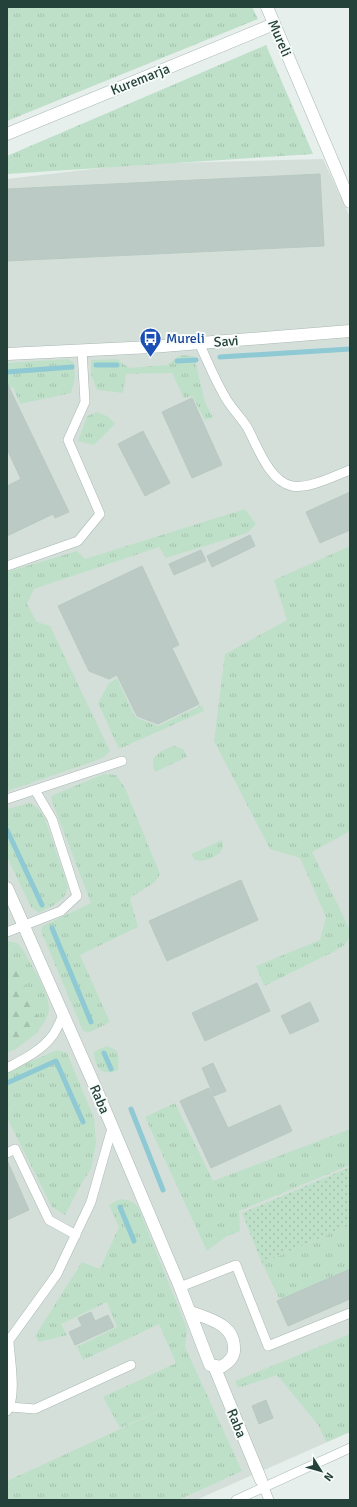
<svg xmlns="http://www.w3.org/2000/svg" width="357" height="1507" viewBox="0 0 357 1507" font-family="Signika,sans-serif">
  <style>
    .built { fill: #d4dfda }
    .grass { fill: url(#grass-tufts) }
    .forest { fill: url(#forest-firs) }
    .park { fill: url(#park-dots) }
    .lines { fill: none; stroke-linecap: round; stroke-linejoin: round }
    .stream { stroke: #8ec9d4; stroke-width: 5 }
    .building { fill: #bbcac4; stroke: #b8c9c2 }
    .service-casing { stroke: #a8b8b2; stroke-width: 10 }
    .minor-casing { stroke: #a8b8b2; stroke-width: 13 }
    .tertiary-casing { stroke: #a8b8b2; stroke-width: 13 }
    .service { stroke: #fff; stroke-width: 9 }
    .minor { stroke: #fff; stroke-width: 12 }
    .tertiary { stroke: #fff; stroke-width: 12 }
    .labels { text-anchor: middle; stroke-width: 4; stroke-linejoin: round; paint-order: stroke }
    .street-label { font-size: 14px; fill: #24423a; stroke: #f7fbf9 }
    .transit-label { font-size: 14px; fill: #164399; stroke: #f7fbf9; text-anchor: start }
  </style>
  <defs>
    <pattern id="grass-tufts" width="24" height="20" patternUnits="userSpaceOnUse"><rect width="24" height="20" fill="#bfe0c8"/><path d="M3 7l-1-3M5 7V3M7 7l1-3M15 17l-1-3M17 17v-4M19 17l1-3" fill="none" stroke="#a4c1ad"/></pattern>
    <pattern id="forest-firs" width="22" height="20" patternUnits="userSpaceOnUse"><rect width="22" height="20" fill="#bfe0c8"/><path d="M5 1l3.5 6h-7zM16 11l3.5 6h-7z" fill="#a4c1ad"/></pattern>
    <pattern id="park-dots" width="8" height="8" patternUnits="userSpaceOnUse"><rect width="8" height="8" fill="#bfe0c8"/><path d="M2 2h.1M6 6h.1" fill="none" stroke="#a4c1ad" stroke-width="1.8" stroke-linecap="round"/></pattern>
  </defs>
  <rect width="100%" height="100%" fill="#e6efeb"/>
  <path class="built" d="M323,159L350,217V1432L196,1500H7V179L135,164Z"/>
  <path class="grass" d="M7,7H252L258,19L7,121Z
    M266,45L313,154L7,174V156Z
    M180,355L194,356L205,402L213,418L205,420L192,396L184,398L172,373L126,374L123,393L97,390L91,374V360L117,359L129,368L167,365Z
    M68,359L74,363L75,379L71,393L20,404L13,387L7,389V363Z
    M97,412L109,417L115,424L94,445L78,441L87,416Z
    M245,509L256,524L247,533L166,558L159,547L34,589L27,604L37,622L50,626L110,751L104,757L95,761L7,791V572L77,551L85,559Z
    M350,546V831L312,852L350,930C350,942 345,945 335,951L264,986L256,966L320,940L326,917L300,858L270,849L214,741L225,654L287,620L274,580Z
    M117,678L135,717L158,726L202,705L204,711L119,749L98,703L109,683Z
    M175,746L183,749L187,757L155,772L153,766V759C159,752 165,748 175,746Z
    M104,774L116,775L125,788L160,874L155,882L130,898L138,927L80,955L110,1022L88,1033L83,1031L41,931L43,926L91,903L52,801L51,796Z
    M30,803L38,808L45,819L68,887L64,897L54,905L39,913L31,907L7,857V809Z
    M222,840L223,847L220,853L210,859L201,861L195,860L191,854Z
    M7,941L17,943L22,948C31,965 49,991 49,1009C49,1017 42,1025 38,1032L39,1019L11,955L7,956Z
    M106,1046C123,1051 118,1057 118,1070C101,1077 95,1068 94,1052Z
    M57,1050L67,1053L94,1118L96,1143L91,1169L81,1184L65,1215L52,1207L7,1118V1072Z
    M175,1103L213,1181L350,1129V1165L239,1211L240,1231L227,1236L207,1251L145,1117Z
    M120,1199C129,1200 134,1201 139,1209L187,1329L185,1347L242,1471L178,1500H7V1481L166,1408L120,1428L103,1397L176,1363L159,1324L83,1360L77,1347L117,1327L107,1302L61,1324L67,1335L39,1342L35,1336L82,1262L100,1269L119,1227L109,1205Z
    M350,1225V1269L280,1300L262,1263Z
    M350,1334V1432L326,1442L319,1426L277,1375L238,1388L235,1381Z"/>
  <path class="forest" d="M11,954L39,1019L38,1032L16,1049L7,1053V956Z"/>
  <path class="park" d="M350,1167V1225L262,1263L242,1213Z"/>
  <g class="lines">
    <path class="stream" d="M220,357L350,349
      M177,361L196,360
      M96,365H117
      M7,372L72,367
      M7,830L42,905
      M52,928L91,1022
      M104,1053L111,1069
      M7,1083L56,1061L83,1122
      M131,1109L163,1190
      M120,1207L134,1241"/>
  </g>
  <path class="building" d="M320,174L324,246L7,261V189Z
    M7,383L69,512L55,518L53,514L7,536V486L21,479L7,449Z
    M192,398L222,465L192,478L162,412Z
    M143,431L170,483L145,496L118,444Z
    M350,492V530L320,543L306,512Z
    M250,535L255,546L212,567L207,556Z
    M201,550L206,561L174,575L169,564Z
    M142,566L179,645L172,648L199,704L158,724L137,716L117,675L109,679L89,671L58,606Z
    M241,880L258,920L167,961L149,921Z
    M257,983L270,1011L205,1041L192,1013Z
    M310,1002L319,1021L290,1034L281,1016Z
    M213,1063L226,1091L214,1096L202,1068Z
    M209,1088L228,1128L280,1105L292,1131L211,1168L180,1101Z
    M7,1160L29,1210L7,1220Z
    M350,1269V1299L288,1326L277,1301Z
    M91,1312L95,1321L108,1315L114,1327L75,1345L69,1332L82,1326L78,1318Z
    M266,1400L273,1418L259,1424L252,1406Z"/>
  <g class="lines">
    <defs>
      <path id="service" d="M199,343C207,360 214,378 224,395C230,407 240,416 247,427C257,445 269,482 292,486C309,489 334,476 350,470
        M7,566L78,541L100,514L68,440L85,402L82,350
        M7,799L122,761
        M7,932L61,911L77,896L52,819L35,790
        M7,1068C24,1059 41,1051 53,1035C57,1029 60,1022 63,1015
        M7,1153L15,1149L49,1220L76,1235
        M180,1287L236,1265L268,1346L350,1313
        M7,1343L57,1274L91,1202L112,1128
        M10,1407L35,1409L131,1365
        M7,1411C17,1397 10,1359 9,1342
        M262,1483L269,1500
        M236,1500L350,1448"/>
      <path id="minor" d="M267,7L350,202
        M7,134L274,24
        M214,1366L261,1480"/>
      <path id="tertiary" d="M7,354L151,347L350,331
        M7,888L97,1091L180,1287L210,1365L221,1367C228,1363 235,1357 234,1348C234,1324 209,1319 191,1312"/>
    </defs>
    <use href="#service" class="service-casing"/>
    <use href="#minor" class="minor-casing"/>
    <use href="#tertiary" class="tertiary-casing"/>
    <use href="#service" class="service"/>
    <use href="#minor" class="minor"/>
    <use href="#tertiary" class="tertiary"/>
  </g>
  <defs>
    <symbol id="bus-pin" viewBox="-11 -11 22 30"><path d="M0 17L-7.5 6A9.5 9.5 0 1 1 7.5 6Z" fill="#1a4fb4" stroke="#f7fbf9"/><path d="M-5-6H5V4H4V6H2V4H-2V6H-4V4H-5ZM-3.5-4V0h7V-4ZM-3.5 1.2v1.5H-2V1.2ZM2 1.2v1.5H3.5V1.2Z" fill="#fff"/></symbol>
  </defs>
  <g fill-rule="evenodd">
    <use href="#bus-pin" x="138" y="326" width="25" height="34"/>
  </g>
  <g class="labels">
    <g class="street-label">
      <text transform="translate(280 38) rotate(67)" y="5">Mureli</text>
      <text transform="translate(140 79) rotate(-22)" y="5">Kuremarja</text>
      <text transform="translate(226 341) rotate(-4)" y="5">Savi</text>
      <text transform="translate(100 1099) rotate(67)" y="5">Raba</text>
      <text transform="translate(237 1423) rotate(68)" y="5">Raba</text>
    </g>
    <g class="transit-label">
      <text x="166" y="343">Mureli</text>
    </g>
  </g>
  <rect width="357" height="1507" fill="none" stroke="#24423a" stroke-width="16"/>
  <g transform="translate(321 1471) rotate(127)" stroke="#f7fbf9" stroke-width="3" paint-order="stroke">
  <path d="M0-3L7 15L0 10L-7 15Z" fill="#24423a"/>
  <text y="-6" font-size="11" font-weight="bold" text-anchor="middle" fill="#24423a">N</text>
  </g>
</svg>
